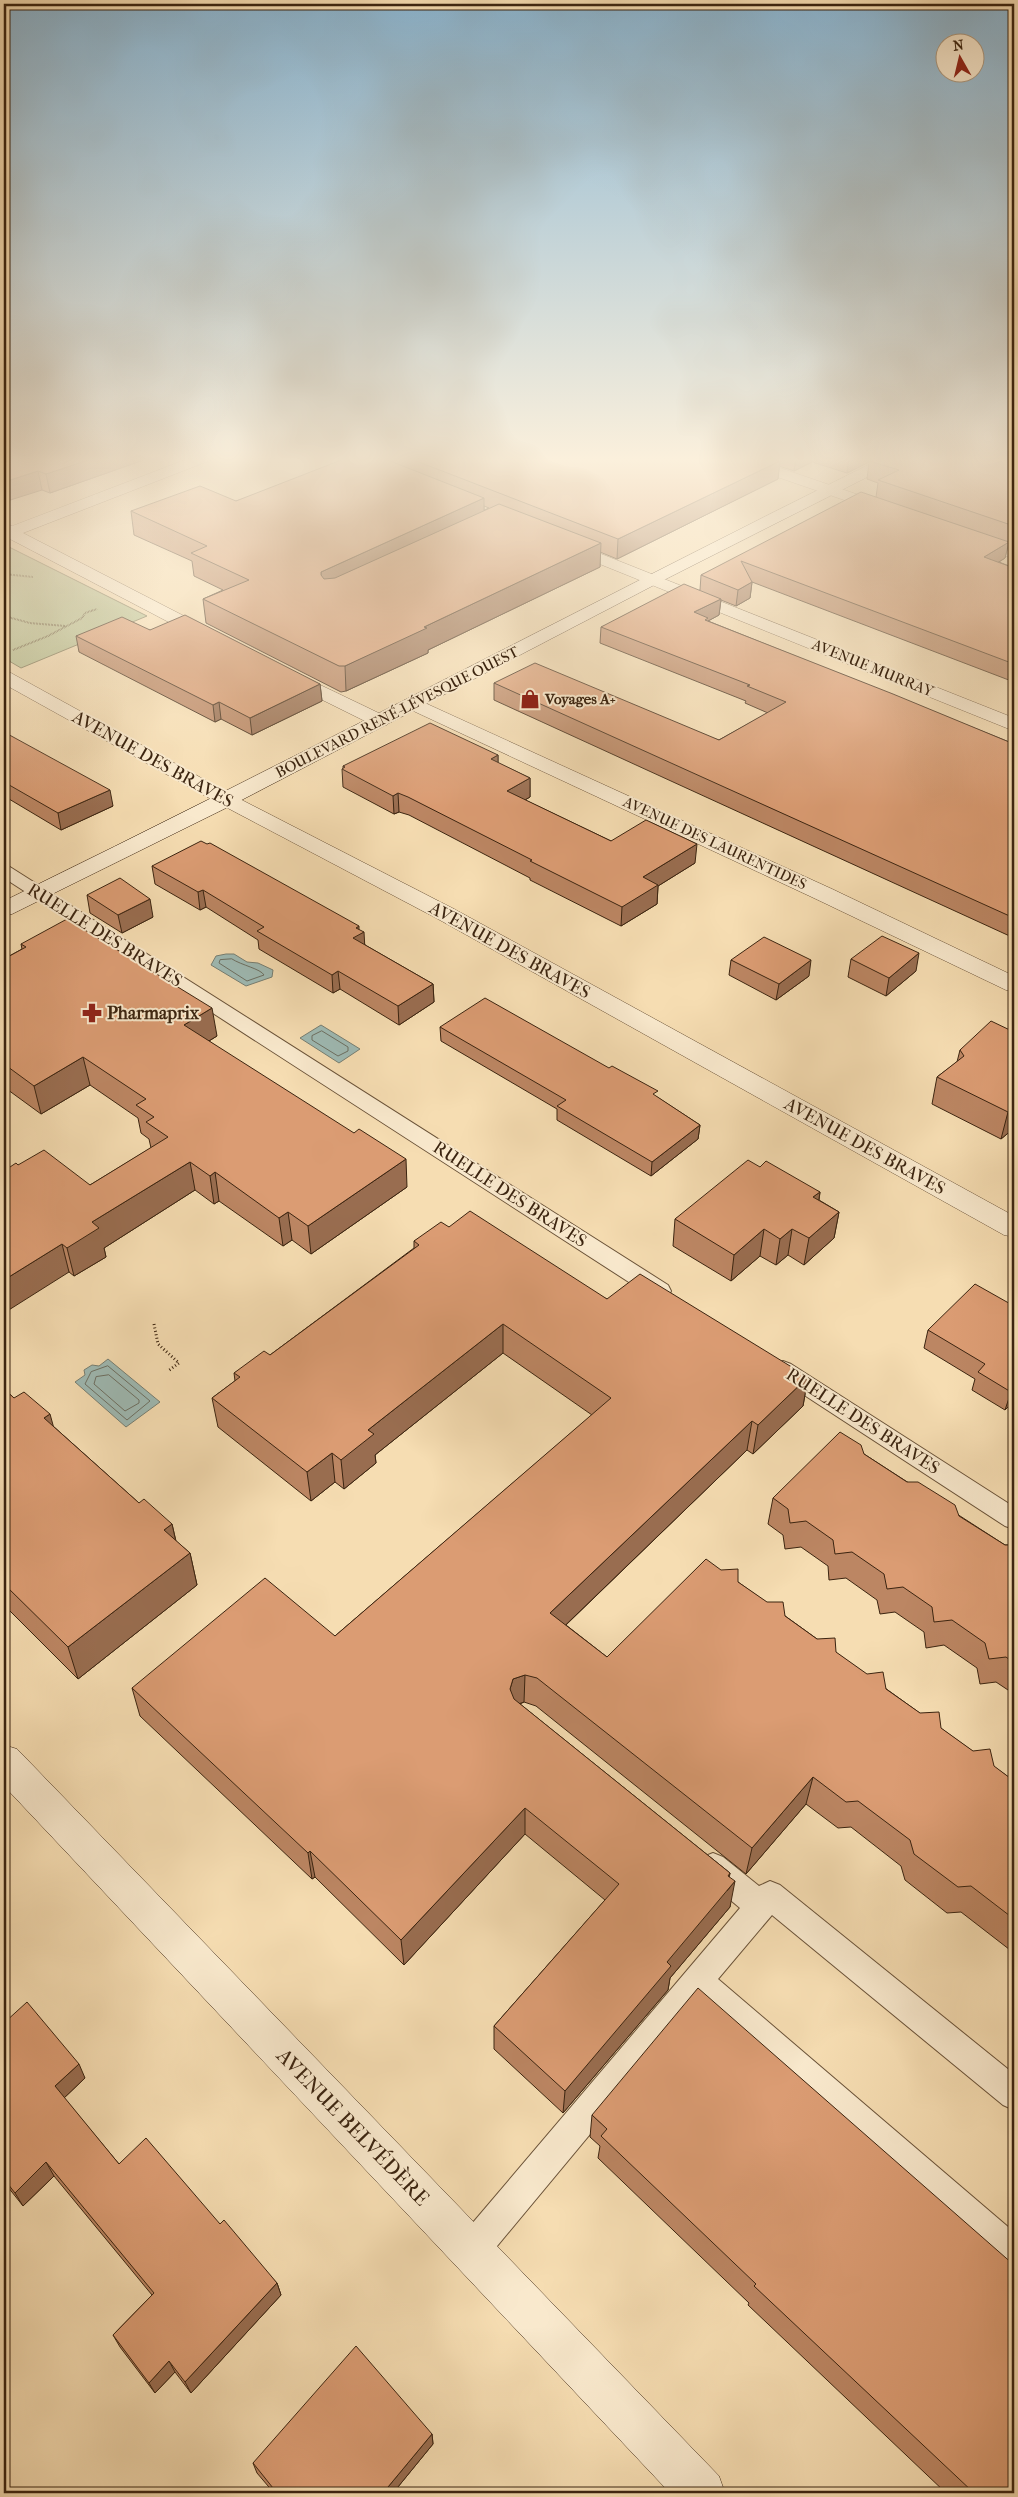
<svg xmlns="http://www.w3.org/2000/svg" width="1018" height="2497" viewBox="0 0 1018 2497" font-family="'IM FELL French Canon',serif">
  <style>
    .green { fill: #b6c291; stroke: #787350 }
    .water { fill: #9ebab4; stroke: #767e72 }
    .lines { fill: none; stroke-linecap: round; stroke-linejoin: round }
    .shore { stroke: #6c6f62; stroke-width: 1 }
    .lane-casing { stroke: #6a5238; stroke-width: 2 }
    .street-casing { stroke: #6a5238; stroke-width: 1 }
    .secondary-casing { stroke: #3b2410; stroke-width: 1 }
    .path-far1 { stroke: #3b2410; stroke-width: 2; stroke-dasharray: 0.5 1; stroke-linecap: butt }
    .path { stroke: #3b2410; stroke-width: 3; stroke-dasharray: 1 2.5; stroke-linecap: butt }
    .lane { fill: #f9e9cd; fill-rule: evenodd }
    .street { fill: #f9e9cd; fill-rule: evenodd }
    .secondary { fill: #f9e9cd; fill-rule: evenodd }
    .wall { fill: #bc8663; stroke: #3b2410; fill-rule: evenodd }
    .shaded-wall { fill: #996d50; stroke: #3b2410 }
    .building { fill: #db9c73; stroke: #3b2410 }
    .labels { text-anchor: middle; stroke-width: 4; stroke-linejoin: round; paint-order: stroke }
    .far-street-label { font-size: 15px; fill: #3b2410; stroke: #f9e9cd }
    .far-poi-label { font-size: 15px; font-weight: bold; fill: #3b2410; stroke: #f9e9cd; text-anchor: start }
    .street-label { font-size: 18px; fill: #3b2410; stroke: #f9e9cd }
    .poi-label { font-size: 18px; font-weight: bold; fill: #3b2410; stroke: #f9e9cd; text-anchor: start }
    .near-street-label { font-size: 21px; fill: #3b2410; stroke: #f9e9cd }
  </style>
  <rect width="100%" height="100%" fill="#f6ddb2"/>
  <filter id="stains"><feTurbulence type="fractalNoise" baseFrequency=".004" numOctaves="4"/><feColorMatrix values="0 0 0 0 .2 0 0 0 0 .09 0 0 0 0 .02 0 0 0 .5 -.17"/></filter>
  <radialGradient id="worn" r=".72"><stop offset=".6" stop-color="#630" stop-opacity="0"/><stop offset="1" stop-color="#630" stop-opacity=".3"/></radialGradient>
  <path class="green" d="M9,547L147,616L21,668L4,658V549Z"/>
  <path class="water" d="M226,954H234L247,962L258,963L273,970L272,977L246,986L211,965L216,956Z
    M321,1025L360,1049L339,1063L300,1038Z
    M108,1359L160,1402L126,1427L75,1382L85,1375L84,1370L92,1365L99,1366Z"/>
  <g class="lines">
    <path class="shore" d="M232,959C241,965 261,969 264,975L247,981L219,963L220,960Z
      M322,1031L348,1047V1051L338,1056L312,1040V1036Z
      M108,1366L150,1401L127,1420L85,1384L91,1372Z
      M109,1375L139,1400V1403L125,1411L94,1384L96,1377Z"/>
    <defs>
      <path id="lane" d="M4,866L10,867L668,1285L671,1291L668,1297L660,1299L652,1297L4,878Z
        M783,1361L791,1364L1014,1507V1529L1005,1526L775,1376L772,1370L775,1364Z
        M713,1853L723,1857L759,1886L770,1881L780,1885L1014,2074V2110L1003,2105L772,1915L718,1979L1014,2232V2271L1002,2266L699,2003L483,2263L471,2268L459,2263L454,2251L459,2239L740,1908L703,1877L699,1867L703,1857Z"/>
      <path id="street" d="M193,457H214L211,460L23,533L215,632L218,636L215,640H203L10,539L4,540V523L12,526Z
        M334,457H356L386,469L389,472L381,477L376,475L337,460Z
        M725,457H748L891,506L893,509L891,512H879L728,460Z
        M970,533L1014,548V559L964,541L962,538Z
        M566,540L1014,718V731L560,548L558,545L560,542Z
        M287,669L387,717L390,721L387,725H373L280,679L278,675L280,671Z
        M4,672L11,673L234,796L454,909L1014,1216V1237L1004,1235L438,919L220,804L4,684Z
        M414,698L832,889L1014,976V992L1006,990L816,899L407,708L405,704L407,700Z"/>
      <path id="secondary" d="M884,457H904L901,460L658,583L234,804L12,914L4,916V901C299,757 590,603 884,457Z
        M4,1745L17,1749L719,2476L725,2493H670L4,1786Z"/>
    </defs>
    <use href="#lane" class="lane-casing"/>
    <use href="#street" class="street-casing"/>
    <use href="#secondary" class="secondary-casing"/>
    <path class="path-far1" d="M4,574L33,577
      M4,616L30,623L65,626
      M13,650L48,636L82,618L85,613L97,609"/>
    <path class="path" d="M154,1324L158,1344L179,1363L168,1371"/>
    <use href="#lane" class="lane"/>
    <use href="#street" class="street"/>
    <use href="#secondary" class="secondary"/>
  </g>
  <path class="wall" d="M4,457H152L50,493L42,490Z
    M381,457H1014V547L1008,545L1005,558L999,562L1014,568V682L752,582L750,598L736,606L721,600L719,615L708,621L1014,744V938L494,700V683L719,740L768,713L745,703L746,701L600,643L601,627L700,590L701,575L876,497L878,483L867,479L869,462L847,473L812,462L794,471L779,466L778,479L617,559L600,552V567L428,650V653L346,691L341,692L206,623L203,599L223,590L194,576L192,561L134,535L131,511L236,501L383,458ZM484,506L489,508L484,510Z
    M150,630L320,684L322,701L252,735L221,719L215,722L79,652L76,636Z
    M4,732L113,806L61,830L4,796Z
    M498,755V763L530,778V797L525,800L611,841L695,863L658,886L657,904L621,926L530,880V878L409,815L399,812L394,814L343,787L342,769L343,768V766Z
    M152,866L359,930L365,945L433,984L434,1002L399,1025L340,989L333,993L259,949L258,940L206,907L200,910L155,884Z
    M87,895L153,917L122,933L90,913Z
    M21,944L217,1036L209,1041L407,1187L311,1254L292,1240L283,1246L219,1201L214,1204L195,1190L104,1248L106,1257L74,1276L69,1272L18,1165L90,1185L151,1148L149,1139L141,1133L138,1118L90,1085L41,1114L4,1087V959L22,949Z
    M851,959L916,971L886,996L848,977Z
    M731,960L809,976L776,1000L729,975Z
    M440,1027L657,1097L700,1125L698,1139L651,1176L557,1120V1109L441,1041Z
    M1014,1032V1129H1013L1001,1139L932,1104L937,1077L957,1062L960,1050Z
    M760,1167L820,1192L819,1200L839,1212L834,1238L804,1265L788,1255L776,1265L760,1256L731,1281L673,1246L675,1219Z
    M449,1227L607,1299L808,1377L803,1406L753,1454L747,1450L566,1625L607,1657L738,1582L1014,1781V1953L961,1912L947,1913L905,1880L901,1866L851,1827L838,1828L806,1804L746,1874L536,1706L524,1702L520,1704L730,1873L729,1877L730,1907L670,1978L668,1990L563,2113L494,2049V2026L605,1900L525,1834L404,1965L315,1877L312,1879L140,1716L132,1688L335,1636L592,1415L503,1353L375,1455L376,1463L344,1489L335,1482L311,1501L218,1427L212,1398L235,1381L234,1373L270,1355L414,1248V1241Z
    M1014,1306V1403L1013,1402L1005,1410L972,1390L975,1379L924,1348L928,1330Z
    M4,1389L14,1398L53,1426L139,1503L172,1524L176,1541L190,1553L197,1585L78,1679L4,1605Z
    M864,1454L1005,1545H1014V1694L996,1682L980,1684L977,1668L944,1645L926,1648L924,1632L895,1612L880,1614L877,1600L846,1578L829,1580L828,1566L801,1547L785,1549L783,1535L768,1524L773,1498Z
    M4,2023L85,2078L64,2098L119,2164L220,2224L277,2283L281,2295L191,2393L175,2372L155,2393L120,2347L113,2335L152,2295L54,2176L23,2206L4,2182Z
    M592,2115L1014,2493H946L748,2305L749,2303L598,2158L600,2146L590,2137Z
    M432,2434L433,2444L393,2493H274L257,2473L253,2463Z"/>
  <path class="shaded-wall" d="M97,457H152L50,493L46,474Z
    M796,457H813L812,462L794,471Z
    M849,457H880L869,461V462L847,473Z
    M780,461L778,479L617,559L618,539Z
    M38,471L42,490L4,502V482Z
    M484,498V521L323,596L321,575V572Z
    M1009,542L1005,558L981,573L984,557Z
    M601,543L600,567L428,650V653L346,691L345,666L424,627Z
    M752,582L750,598L736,606L738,590Z
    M721,599L719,615L708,621L707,634L694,612Z
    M320,684L322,701L252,735L250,718Z
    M219,702L221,719L215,722L213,705Z
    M498,755V774L491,759Z
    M530,778V797L507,810V791Z
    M110,790L113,806L61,830L58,813Z
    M398,793L399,812L394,814L393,796Z
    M697,844L695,863L658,886L657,904L621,926L622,907L643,877Z
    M203,890L206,907L200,910L198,892Z
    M150,899L153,917L122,933L118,915Z
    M359,926V934L364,932L365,950L353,938L356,928Z
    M919,953L916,971L886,996L889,978Z
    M811,960L809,976L776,1000L779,984Z
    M338,971L340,989L333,993L332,975Z
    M433,984L434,1002L399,1025L398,1006Z
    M212,1008L217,1036L189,1053L184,1025Z
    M83,1057L90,1085L41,1114L34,1086Z
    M1014,1107V1124L1013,1129L1001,1139L1008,1112Z
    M700,1125L698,1139L651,1176L652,1162Z
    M406,1159L407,1187L311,1254L308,1226Z
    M190,1162L195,1190L104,1248L106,1257L74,1276L67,1248L92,1222Z
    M215,1172L219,1201L214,1204L210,1176Z
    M820,1192L816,1218L813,1197Z
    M288,1212L292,1240L283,1246L279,1218Z
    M839,1212L834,1238L804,1265L809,1238Z
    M764,1229L760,1256L731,1281L734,1255Z
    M792,1229L788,1255L776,1265L780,1239Z
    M62,1244L69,1272L4,1313V1280Z
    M503,1324V1353L375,1455L376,1463L344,1489L341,1460L368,1430Z
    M808,1377L803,1406L753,1454L758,1425Z
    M1014,1388V1397L1013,1402L1005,1410L1011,1392Z
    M50,1414L59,1447L44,1418Z
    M752,1421L747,1450L549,1641L550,1613Z
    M332,1453L335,1482L311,1501L307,1472Z
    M172,1524L179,1556L164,1530Z
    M190,1553L197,1585L78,1679L68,1647Z
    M525,1675L524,1702L513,1706L510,1689L513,1679Z
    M813,1777L806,1804L746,1874L752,1848Z
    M525,1808V1834L404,1965L401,1940Z
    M310,1851L315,1877L312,1879L308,1853Z
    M730,1873L727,1891L735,1881L730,1907L670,1978L668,1990L563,2113L565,2091L667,1962Z
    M79,2064L85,2078L62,2100L55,2086Z
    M46,2162L54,2176L23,2206L15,2193Z
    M277,2283L281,2295L191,2393L185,2382Z
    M169,2361L175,2372L155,2393L149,2383Z
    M432,2434L433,2444L393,2493H383Z"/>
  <path class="building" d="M4,457H97L46,474L38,471L4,482Z
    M349,457H380L484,498L321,572V575L324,579L335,578L499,504L601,543L424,627L427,628L345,666H339L203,599L249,580L191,553L207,546L131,511L200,486L236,501Z
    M406,457H769L780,461L618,539Z
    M877,457H1014V526L878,480L899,470L869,461Z
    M861,492L1009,542L984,557L1014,568V664L741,561L752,582L738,590L701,575Z
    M684,584L721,599L694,612L708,618L705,620L893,694L1014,744V918L494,683L535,663L719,740L786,702L747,686L750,685L601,627Z
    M185,615L320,684L250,718L219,702L213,705L76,636L122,617L150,630Z
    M430,723L498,755L491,759L530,778L507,791L611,841L646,820L697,844L643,877L658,885L622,907L530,861L532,860L408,797L398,793L393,796L342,769L345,767L343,766Z
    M4,732L110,790L58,813L4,782Z
    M201,841L207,844L210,843L359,926L356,928L364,932L353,938L433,984L398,1006L338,971L332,975L257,931L264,927L203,890L198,892L152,866Z
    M120,878L150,899L118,915L87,895Z
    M67,919L212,1008L184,1025L354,1133L359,1129L406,1159L308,1226L288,1212L279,1218L215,1172L210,1176L190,1162L92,1222L99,1228L67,1248L62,1244L4,1280V1171L16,1163L18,1165L44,1150L90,1185L168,1137L146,1122L154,1117L136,1105L146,1099L83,1057L34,1086L4,1064V959L26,947L21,944Z
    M882,936L919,953L889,978L851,959Z
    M764,937L811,960L779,984L731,960Z
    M485,998L609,1068L612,1066L658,1091L653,1094L700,1125L652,1162L557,1106L566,1100L440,1027Z
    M991,1021L1014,1032V1107L1008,1112L937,1077L964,1056L960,1050Z
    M748,1160L760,1167L766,1161L820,1192L813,1197L839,1212L809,1238L792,1229L780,1239L764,1229L734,1255L675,1219Z
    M470,1211L607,1299L640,1274L808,1377L758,1425L752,1421L550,1613L607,1657L706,1559L721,1570L738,1569V1582L767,1602H783L785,1616L817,1639L835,1638L836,1652L867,1674L883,1672L886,1689L920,1713L939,1712L941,1728L973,1751L990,1749L994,1766L1014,1781V1919L971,1886L958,1887L914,1854L910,1840L858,1801L846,1802L813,1777L752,1848L537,1678L525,1675L513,1679L510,1689L514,1699L730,1873L728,1876L735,1881L667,1962L671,1966L565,2091L494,2026L619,1884L525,1808L401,1940L310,1851L308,1853L132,1688L265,1578L335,1636L611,1398L503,1324L368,1430L374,1434L341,1460L332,1453L307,1472L212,1398L240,1377L234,1373L264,1351L270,1355L419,1245L414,1241L441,1222L449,1227Z
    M975,1284L1014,1306V1388L1011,1392L978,1372L985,1364L928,1330Z
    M4,1389L14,1398L24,1392L50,1414L44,1418L139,1503L144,1499L172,1524L164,1530L190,1553L68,1647L4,1584Z
    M840,1432L861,1445L864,1454L907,1482H918L955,1505L959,1516L1005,1545H1014V1663L1006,1657L989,1659L985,1643L952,1620L934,1622L932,1607L903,1587L887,1589L884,1574L852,1552L835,1554L833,1540L806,1521L790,1523L788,1509L773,1498Z
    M698,1988L1014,2265V2493H974L754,2286L756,2284L601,2136L607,2129L592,2115Z
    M27,2002L79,2064L55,2086L119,2164L146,2138L220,2224L224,2220L277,2283L185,2382L169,2361L149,2383L113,2335L154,2293L46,2162L15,2193L4,2179V2023Z
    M356,2346L432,2434L383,2493H277L253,2463Z"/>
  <linearGradient id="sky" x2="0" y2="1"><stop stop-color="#8ab6d3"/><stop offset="0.57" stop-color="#fbf0dc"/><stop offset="1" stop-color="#fbf0dc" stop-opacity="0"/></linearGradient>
  <rect width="1018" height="807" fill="url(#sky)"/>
  <defs>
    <symbol id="shop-bare" viewBox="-9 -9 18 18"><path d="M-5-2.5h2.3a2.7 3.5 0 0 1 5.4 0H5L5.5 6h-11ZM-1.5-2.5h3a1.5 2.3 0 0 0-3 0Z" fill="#8f2418" stroke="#f9e9cd" stroke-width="2.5" paint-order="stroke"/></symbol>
    <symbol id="pharmacy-bare" viewBox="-9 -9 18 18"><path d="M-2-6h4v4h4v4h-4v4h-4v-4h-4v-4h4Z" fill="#8f2418" stroke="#f9e9cd" stroke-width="2.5" paint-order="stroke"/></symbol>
  </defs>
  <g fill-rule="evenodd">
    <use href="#shop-bare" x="516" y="685" width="28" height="28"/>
    <use href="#pharmacy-bare" x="78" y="999" width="28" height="28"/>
  </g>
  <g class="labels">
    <g class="far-street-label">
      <text transform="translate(873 668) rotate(22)" y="5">AVENUE MURRAY</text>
      <text transform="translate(397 712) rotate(-27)" y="5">BOULEVARD RENÉ-LÉVESQUE OUEST</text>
      <text transform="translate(715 843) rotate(25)" y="5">AVENUE DES LAURENTIDES</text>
    </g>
    <g class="far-poi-label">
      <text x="545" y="704">Voyages A+</text>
    </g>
    <g class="street-label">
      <text transform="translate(153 759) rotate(29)" y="6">AVENUE DES BRAVES</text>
      <text transform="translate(105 935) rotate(32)" y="6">RUELLE DES BRAVES</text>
      <text transform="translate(510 950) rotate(29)" y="6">AVENUE DES BRAVES</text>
      <text transform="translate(865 1146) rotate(29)" y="6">AVENUE DES BRAVES</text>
      <text transform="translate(510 1194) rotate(33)" y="6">RUELLE DES BRAVES</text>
      <text transform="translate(863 1421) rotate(33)" y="6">RUELLE DES BRAVES</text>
    </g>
    <g class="poi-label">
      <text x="107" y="1019">Pharmaprix</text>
    </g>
    <g class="near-street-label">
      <text transform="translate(353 2127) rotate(46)" y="7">AVENUE BELVÉDÈRE</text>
    </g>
  </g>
  <rect width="1018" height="2497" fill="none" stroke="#f6ddb2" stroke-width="20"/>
  <rect x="5" y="5" width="1008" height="2487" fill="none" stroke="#3b2410" stroke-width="2.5"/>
  <rect x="10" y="10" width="998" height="2477" fill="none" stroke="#3b2410"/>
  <g transform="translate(960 58) rotate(352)"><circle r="24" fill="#f9e9cd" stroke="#ad9a81"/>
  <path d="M0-4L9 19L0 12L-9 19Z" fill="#8f2418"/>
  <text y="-8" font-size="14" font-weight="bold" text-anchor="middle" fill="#3b2410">N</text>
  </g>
  <rect width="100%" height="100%" filter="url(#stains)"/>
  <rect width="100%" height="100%" fill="url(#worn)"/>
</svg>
